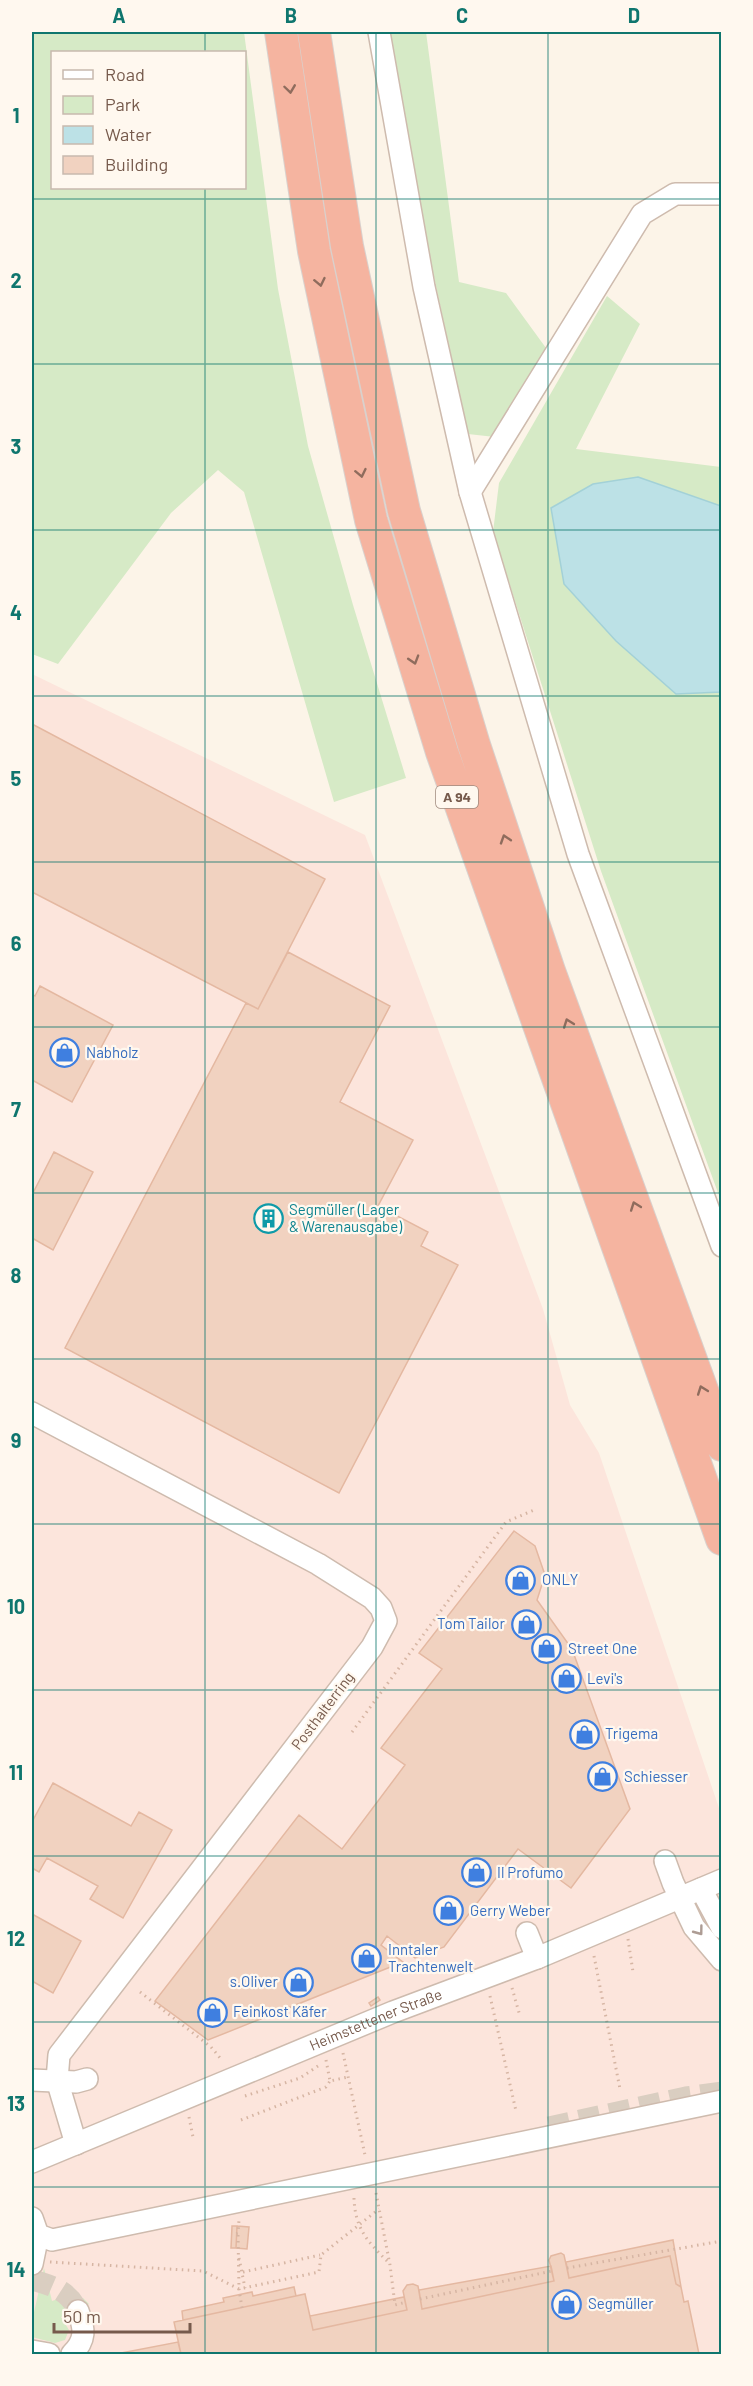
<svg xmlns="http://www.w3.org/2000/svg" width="753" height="2386" viewBox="0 0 753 2386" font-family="Barlow,sans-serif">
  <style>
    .commercial { fill: #fce5dc }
    .green { fill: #d6eac6; fill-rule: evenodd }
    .water { fill: #bce1e6; stroke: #a3d1d7; stroke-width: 1.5 }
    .building { fill: #f1d2c0; stroke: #e4b8a1; stroke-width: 1.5 }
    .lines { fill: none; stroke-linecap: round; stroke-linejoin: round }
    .minor-tunnel { stroke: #dacec1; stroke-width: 21; stroke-dasharray: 21 10; stroke-linecap: butt }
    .minor-casing { stroke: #cebbae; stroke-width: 24 }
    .highway-casing { stroke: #d9d1cd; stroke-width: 34 }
    .path { stroke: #d6b5a3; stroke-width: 3; stroke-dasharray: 1.5 4.5; stroke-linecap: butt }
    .minor { stroke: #fff; stroke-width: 21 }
    .highway { stroke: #f5b4a0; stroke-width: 32 }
    .oneway { stroke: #8f6c5d }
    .oneway2 { stroke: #ad9c94 }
    .grid { fill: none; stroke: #0f766e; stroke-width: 1.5; stroke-opacity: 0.55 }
    .labels { text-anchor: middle; stroke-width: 4.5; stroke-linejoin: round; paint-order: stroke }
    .shield { fill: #fff8ef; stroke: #9f897d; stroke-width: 1.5 }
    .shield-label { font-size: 14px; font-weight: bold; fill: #765a4c }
    .shop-label { font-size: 15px; fill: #366cbe; stroke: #fff8ef; text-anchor: start }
    .culture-label { font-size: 15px; fill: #0d838f; stroke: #fff8ef; text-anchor: start }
    .street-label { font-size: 15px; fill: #765a4c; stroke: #fff8ef }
    .neatline { fill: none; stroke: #0f766e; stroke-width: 2 }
    .grid-label { font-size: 20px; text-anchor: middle; font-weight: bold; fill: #0f766e }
  </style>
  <rect width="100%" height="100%" fill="#fcf4e8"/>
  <path class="commercial" d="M32,674L365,835L543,1309L570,1405L599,1453L721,1814V2354H32Z"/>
  <path class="green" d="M32,32H244L278,289L308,446L353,605L406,778L334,802L244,492L218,470L171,513L58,664L32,654ZM244,52V188H52V52Z
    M390,32H426L459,282L506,293L546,348L495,437L468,434L410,166Z
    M607,296L640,324L576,449L721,467V506L638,477L564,584L616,641L676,694L721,692V1201L601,871L493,532L499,483Z
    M44,2268L52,2301L58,2299L78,2304L83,2298L89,2304L78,2311L61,2317L69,2330L65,2340L55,2343L32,2337V2321Z"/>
  <path class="water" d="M638,477L721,506V692L676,694L616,641L564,584L551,508L593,484Z"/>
  <path class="building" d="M32,724L325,879L258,1009L32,892Z
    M288,952L390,1006L340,1102L413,1140L378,1206L428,1232L421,1246L458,1265L339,1493L65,1348L246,1003L258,1009Z
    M40,986L113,1025L72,1102L32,1080V994L35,996Z
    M54,1152L93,1172L53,1250L32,1238V1195Z
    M514,1531L535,1546L545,1575L537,1600L572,1649L630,1809L571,1888L518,1849L444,1947L415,1958L387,1936L381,1945L403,1962L208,2040L155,2001L299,1815L342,1849L405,1765L381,1748L442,1669L419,1653Z
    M53,1783L131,1826L139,1812L172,1830L123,1918L90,1899L98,1886L47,1858L39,1872L32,1868V1822Z
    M32,1914L81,1941L53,1993L32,1981Z
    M378,1997L380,2000L371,2006L369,2003Z
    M232,2226H237L236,2248H231Z
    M237,2226L249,2227L247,2249L236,2248Z
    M673,2240L681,2287L676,2284L670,2256L569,2278L566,2262Z
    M561,2253L564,2255L569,2278L670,2256L676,2284L681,2287L684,2302L688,2301L699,2354H181L174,2322L305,2294L313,2330L407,2310L403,2291L407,2285L413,2284L418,2286L422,2309L554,2281L549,2260L551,2256Z
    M551,2266L554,2281L422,2309L419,2290Z
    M294,2287L296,2296L183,2320L182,2311L224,2302L223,2298L252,2292L253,2296Z
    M404,2297L407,2310L313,2330L310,2316Z
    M178,2342L181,2354H116Z"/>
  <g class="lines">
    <path class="minor-tunnel" d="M549,2127L686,2097L722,2092
      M32,2280C52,2285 69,2291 78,2311"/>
    <defs>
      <g id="minor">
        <path d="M379,32L424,287L470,492L578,854L722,1246"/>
        <path d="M470,492L642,214L675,194H722"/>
        <path d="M32,1413L318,1564L372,1598L381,1608L386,1621L372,1647L59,2055L57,2080L76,2144"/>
        <path d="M665,1861L673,1883L694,1927L722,1960"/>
        <path d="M701,1889L722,1928"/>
        <path d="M527,1933L537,1958"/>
        <path d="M32,2080L76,2082L87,2079"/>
        <path id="s1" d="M32,2162L393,2012L537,1958L722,1880"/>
        <path d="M32,2218L38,2235L52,2240L722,2101"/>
        <path d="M32,2264L38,2235"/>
        <path d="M32,2351L49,2354"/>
        <path d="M72,2354C86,2340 85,2329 78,2311"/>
      </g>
      <path id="highway" d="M281,32L314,251L371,520L442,752L722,1539
        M314,32L347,246L404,511L474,745L549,971L722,1445"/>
    </defs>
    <use href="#minor" class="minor-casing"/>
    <use href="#highway" class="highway-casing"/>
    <path class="path" d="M352,1732L506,1522L534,1510
      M628,1939L633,1972
      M594,1956L620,2089
      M512,1988L520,2016
      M140,1992L211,2047L221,2059
      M490,1996L516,2111
      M343,2053L365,2155
      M326,2060L330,2081L348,2077
      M245,2096L300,2078L318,2066
      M189,2117L193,2137
      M241,2120L326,2087L330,2081
      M376,2193L390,2265L395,2305L406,2302
      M354,2198C355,2229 368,2242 389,2263
      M239,2258L245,2288
      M50,2262L203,2271L239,2289L238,2235L235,2234L238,2233L239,2220
      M567,2268L722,2241
      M243,2272L320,2255
      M420,2299L552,2271
      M242,2308L239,2289L319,2272L321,2255L379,2209"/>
    <use href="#minor" class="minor"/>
    <use href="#highway" class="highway"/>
  </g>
  <defs><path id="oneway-chevron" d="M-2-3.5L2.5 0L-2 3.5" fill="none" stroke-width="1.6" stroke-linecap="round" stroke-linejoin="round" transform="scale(1.5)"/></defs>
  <g class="oneway">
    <use href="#oneway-chevron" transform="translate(290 89) rotate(82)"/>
    <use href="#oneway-chevron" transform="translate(320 282) rotate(78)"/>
    <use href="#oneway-chevron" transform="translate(361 473) rotate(78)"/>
    <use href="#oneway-chevron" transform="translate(414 660) rotate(73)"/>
    <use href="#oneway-chevron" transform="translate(505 839) rotate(-108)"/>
    <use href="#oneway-chevron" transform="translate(568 1023) rotate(-110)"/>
    <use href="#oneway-chevron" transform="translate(635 1206) rotate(-110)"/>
    <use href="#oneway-chevron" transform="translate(702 1390) rotate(-110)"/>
  </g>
  <use class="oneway2" href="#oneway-chevron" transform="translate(699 1931) rotate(53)"/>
  <path class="grid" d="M205,32V52M376,32V2354M548,32V2354M205,188V2354M32,199H722M32,364H722M32,530H722M32,696H722M32,862H722M32,1027H722M32,1193H722M32,1359H722M32,1524H722M32,1690H722M32,1856H722M32,2022H722M32,2187H722"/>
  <defs>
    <symbol id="shop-ring" viewBox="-11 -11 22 22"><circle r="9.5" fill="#fff8ef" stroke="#3f7fe0" stroke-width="1.5"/><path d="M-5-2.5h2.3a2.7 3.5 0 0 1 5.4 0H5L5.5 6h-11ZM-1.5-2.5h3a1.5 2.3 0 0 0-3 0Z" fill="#3f7fe0"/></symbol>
    <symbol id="building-ring" viewBox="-11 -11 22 22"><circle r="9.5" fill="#fff8ef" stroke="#0f9aa8" stroke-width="1.5"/><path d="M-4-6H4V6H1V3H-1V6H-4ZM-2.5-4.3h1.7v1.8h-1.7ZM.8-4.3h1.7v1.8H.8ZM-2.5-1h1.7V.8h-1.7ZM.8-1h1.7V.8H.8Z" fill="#0f9aa8"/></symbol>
  </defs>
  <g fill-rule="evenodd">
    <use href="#shop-ring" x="48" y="1036" width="33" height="33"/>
    <use href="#building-ring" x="252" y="1202" width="33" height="33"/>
    <use href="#shop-ring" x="504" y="1564" width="33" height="33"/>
    <use href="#shop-ring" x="510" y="1608" width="33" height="33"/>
    <use href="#shop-ring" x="530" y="1632" width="33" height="33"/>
    <use href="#shop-ring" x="550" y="1662" width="33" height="33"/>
    <use href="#shop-ring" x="568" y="1718" width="33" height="33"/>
    <use href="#shop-ring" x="586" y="1760" width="33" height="33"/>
    <use href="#shop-ring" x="460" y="1856" width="33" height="33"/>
    <use href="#shop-ring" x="432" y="1894" width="33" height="33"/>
    <use href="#shop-ring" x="350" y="1942" width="33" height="33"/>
    <use href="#shop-ring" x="282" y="1966" width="33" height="33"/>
    <use href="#shop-ring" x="196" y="1996" width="33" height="33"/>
    <use href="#shop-ring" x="550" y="2288" width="33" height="33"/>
  </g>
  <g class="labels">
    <rect class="shield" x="436" y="786" width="42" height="22" rx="4.5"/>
    <g class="shield-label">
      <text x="457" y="802">A 94</text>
    </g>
    <g class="shop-label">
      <text x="86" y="1058">Nabholz</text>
      <text x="542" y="1585">ONLY</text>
      <text x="505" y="1629" text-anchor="end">Tom Tailor</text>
      <text x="568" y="1654">Street One</text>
      <text x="587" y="1684">Levi's</text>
      <text x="605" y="1739">Trigema</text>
      <text x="624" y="1782">Schiesser</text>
      <text x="497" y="1878">Il Profumo</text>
      <text x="470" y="1916">Gerry Weber</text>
      <text x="388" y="1955">Inntaler<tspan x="388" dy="17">Trachtenwelt</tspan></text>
      <text x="278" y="1987" text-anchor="end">s.Oliver</text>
      <text x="233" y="2017">Feinkost Käfer</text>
      <text x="588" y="2309">Segmüller</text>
    </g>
    <g class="culture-label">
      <text x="289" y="1215">Segmüller (Lager<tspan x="289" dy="17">&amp; Warenausgabe)</tspan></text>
    </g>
    <g class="street-label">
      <text transform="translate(323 1711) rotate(-53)" y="5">Posthalterring</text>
      <text dy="5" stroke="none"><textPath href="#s1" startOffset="372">Heimstettener Straße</textPath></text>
    </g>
  </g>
  <rect width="753" height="2386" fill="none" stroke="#fff8ef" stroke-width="66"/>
  <rect x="51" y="51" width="195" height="138" fill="#fff8ef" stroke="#c8b9ae" stroke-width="1.5"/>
  <rect x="63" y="70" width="30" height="9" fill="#ffffff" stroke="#c8b9ae" stroke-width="1.5"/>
  <text x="105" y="81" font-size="18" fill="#765a4c">Road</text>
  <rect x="63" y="96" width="30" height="18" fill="#d6eac6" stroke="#c8b9ae" stroke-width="1.5"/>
  <text x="105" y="111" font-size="18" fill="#765a4c">Park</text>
  <rect x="63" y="126" width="30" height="18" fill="#bce1e6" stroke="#c8b9ae" stroke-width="1.5"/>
  <text x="105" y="141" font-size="18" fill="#765a4c">Water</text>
  <rect x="63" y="156" width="30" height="18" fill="#f1d2c0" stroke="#c8b9ae" stroke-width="1.5"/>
  <text x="105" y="171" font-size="18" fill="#765a4c">Building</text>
  <path d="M54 2323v9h136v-9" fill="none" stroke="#765a4c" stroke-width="3"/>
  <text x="63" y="2323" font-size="18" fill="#765a4c" stroke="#fff8ef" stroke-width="4.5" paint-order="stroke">50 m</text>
  <rect x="33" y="33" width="687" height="2320" class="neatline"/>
  <g class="grid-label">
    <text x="119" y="23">A</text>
    <text x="291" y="23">B</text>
    <text x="462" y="23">C</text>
    <text x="634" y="23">D</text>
    <text x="16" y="123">1</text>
    <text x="16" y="288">2</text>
    <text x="16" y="454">3</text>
    <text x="16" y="620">4</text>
    <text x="16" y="786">5</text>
    <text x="16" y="951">6</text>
    <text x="16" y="1117">7</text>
    <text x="16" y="1283">8</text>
    <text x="16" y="1448">9</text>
    <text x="16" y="1614">10</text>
    <text x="16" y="1780">11</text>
    <text x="16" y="1946">12</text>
    <text x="16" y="2111">13</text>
    <text x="16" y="2277">14</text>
  </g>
</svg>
